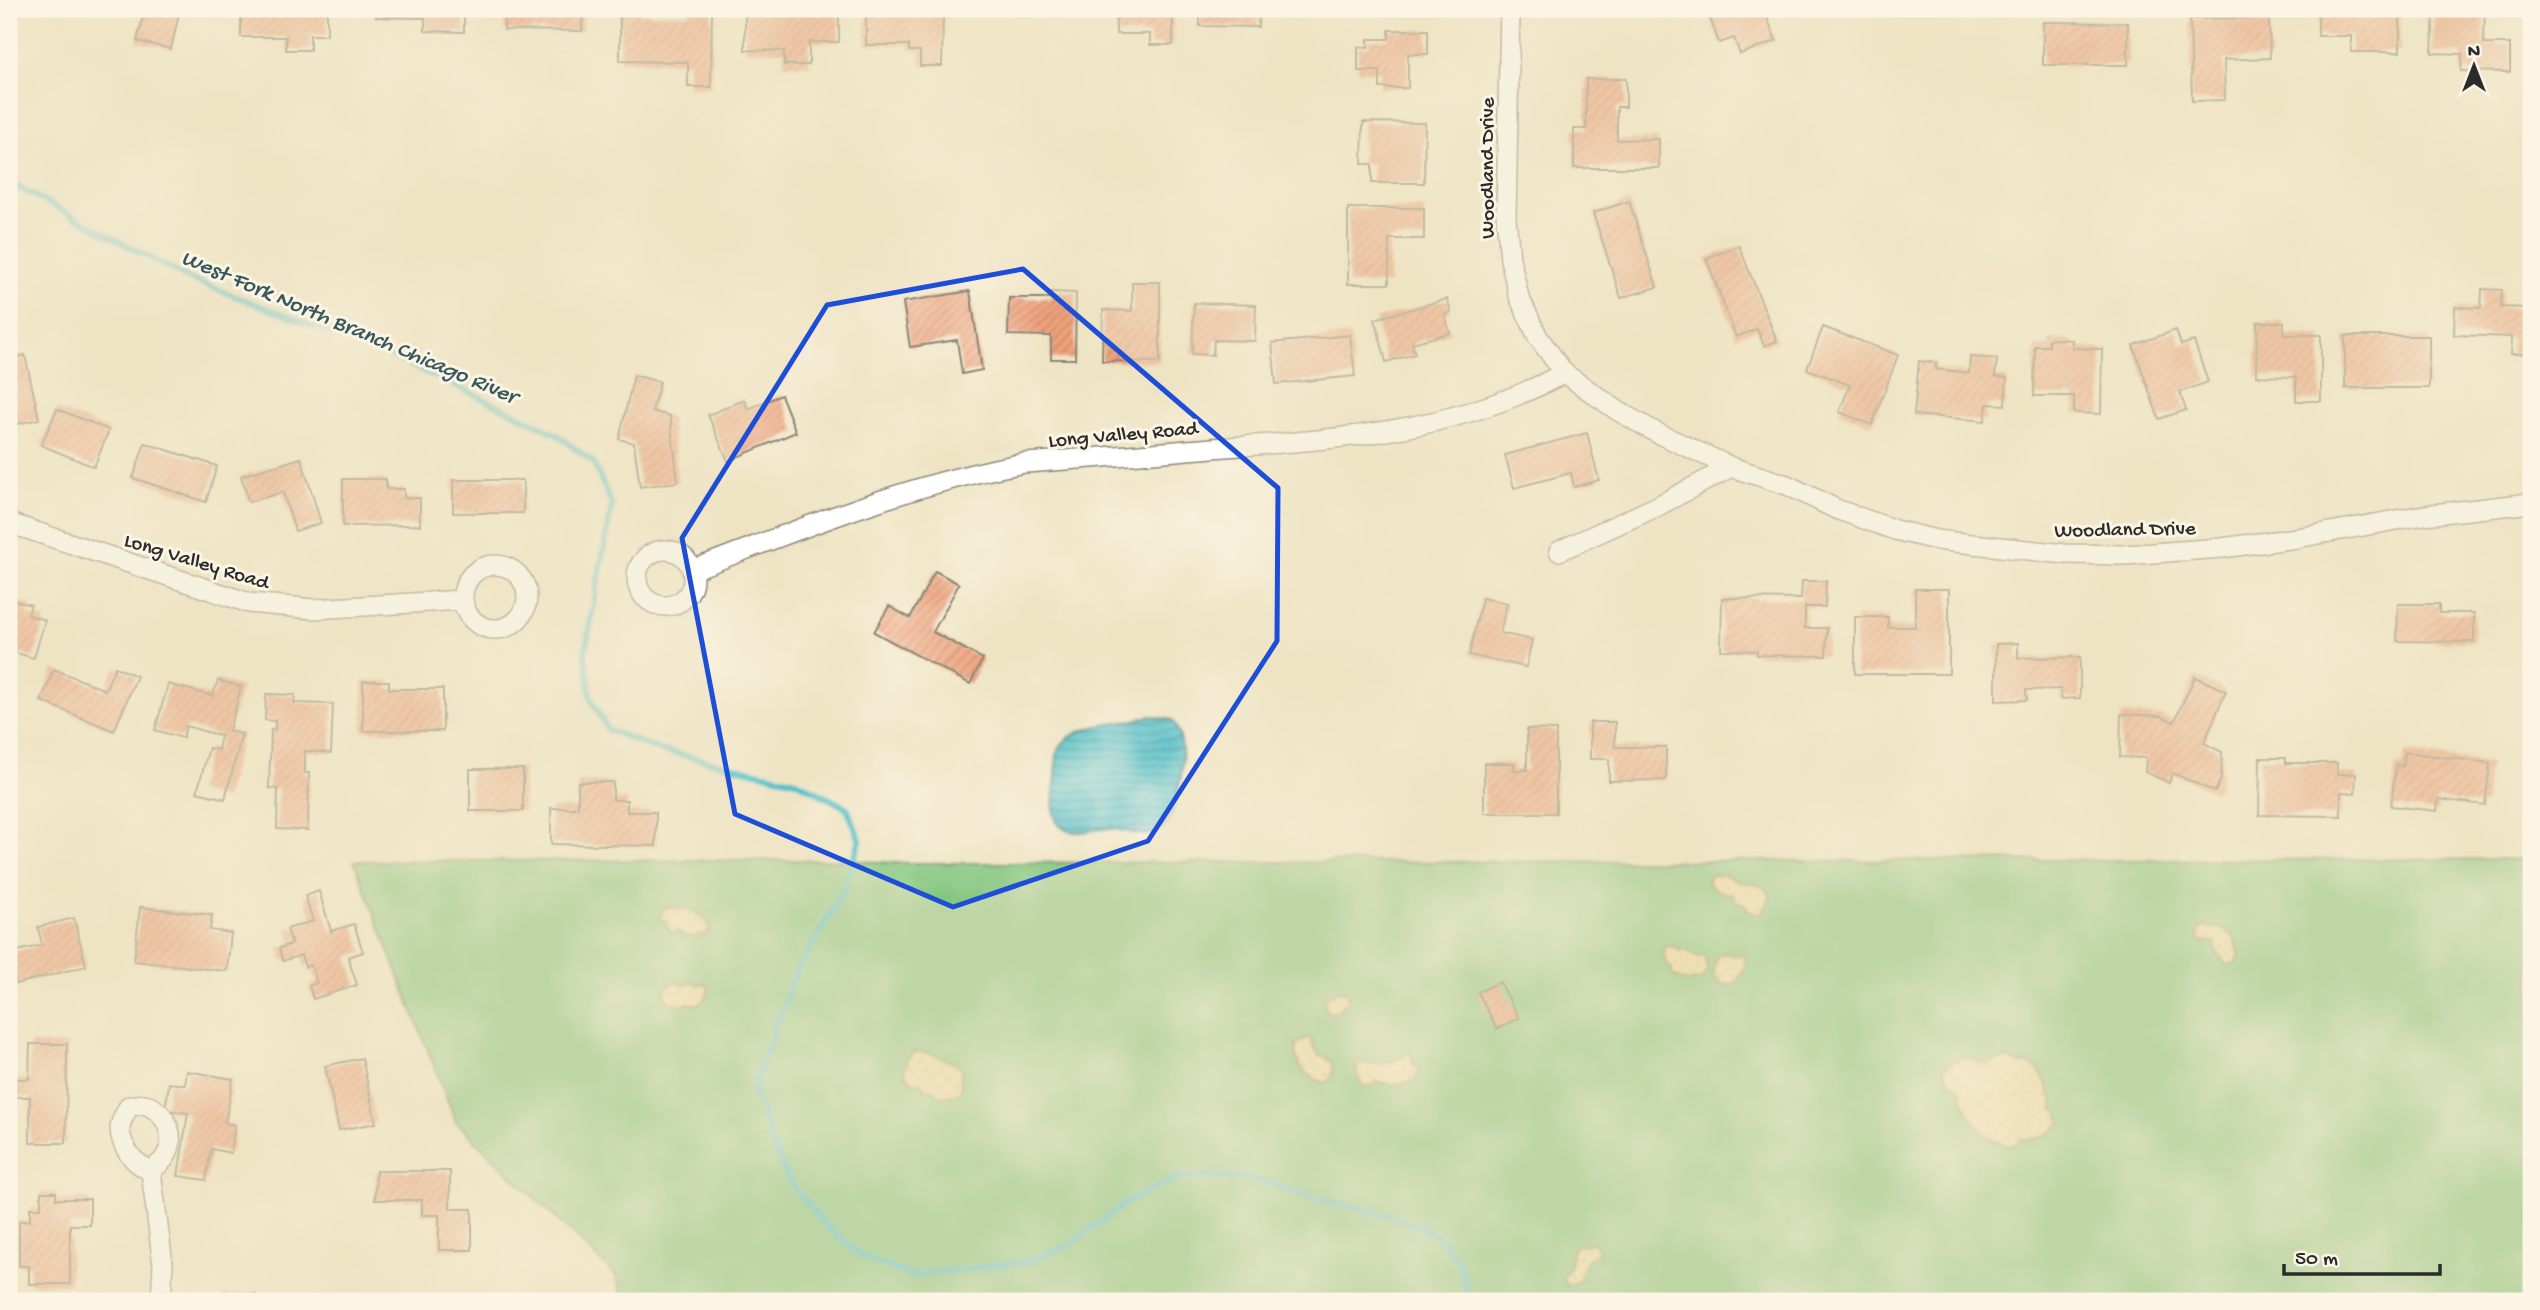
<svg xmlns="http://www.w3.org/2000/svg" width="2540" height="1310" viewBox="0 0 2540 1310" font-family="'Gochi Hand',sans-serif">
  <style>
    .green { fill: #83c67f; stroke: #577855; stroke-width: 2 }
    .sand { fill: url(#sand-dots); stroke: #8c8264; stroke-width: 2 }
    .water { fill: url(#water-rules); stroke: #3e767a; stroke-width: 2 }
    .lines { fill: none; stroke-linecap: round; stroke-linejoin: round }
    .stream { stroke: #52c0c9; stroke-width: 6 }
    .building { fill: url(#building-hatch) }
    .minor-casing { stroke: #8c8878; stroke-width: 22 }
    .minor { stroke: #fff; stroke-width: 19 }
    .marked { fill: none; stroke: #1d4ed8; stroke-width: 5; stroke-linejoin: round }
    .labels { text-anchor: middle; stroke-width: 6; stroke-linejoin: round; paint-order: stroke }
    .street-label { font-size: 21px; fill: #2b2b2b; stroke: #fcf5e5 }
    .water-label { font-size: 23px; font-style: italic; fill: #37585a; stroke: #fcf5e5 }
  </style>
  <defs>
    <pattern id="sand-dots" width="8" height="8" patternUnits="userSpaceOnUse" patternTransform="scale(1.75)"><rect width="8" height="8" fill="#eeda9e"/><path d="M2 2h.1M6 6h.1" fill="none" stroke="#cb8" stroke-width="1.8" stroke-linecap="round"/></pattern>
    <pattern id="water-rules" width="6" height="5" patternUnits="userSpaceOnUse" patternTransform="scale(1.75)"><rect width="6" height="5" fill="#52c0c9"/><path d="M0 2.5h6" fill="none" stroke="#449ca3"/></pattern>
    <pattern id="building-hatch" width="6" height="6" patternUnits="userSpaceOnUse" patternTransform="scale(1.75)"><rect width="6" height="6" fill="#f0a27c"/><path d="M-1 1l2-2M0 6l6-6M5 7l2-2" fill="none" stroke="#c38466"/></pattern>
  </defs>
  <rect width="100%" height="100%" fill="#fcf5e5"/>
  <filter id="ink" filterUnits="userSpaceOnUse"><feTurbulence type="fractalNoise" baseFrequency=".0143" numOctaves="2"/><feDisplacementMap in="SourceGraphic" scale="14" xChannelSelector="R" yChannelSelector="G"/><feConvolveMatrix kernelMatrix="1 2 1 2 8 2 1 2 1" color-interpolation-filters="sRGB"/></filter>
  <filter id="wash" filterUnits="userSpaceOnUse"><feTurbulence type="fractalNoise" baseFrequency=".00686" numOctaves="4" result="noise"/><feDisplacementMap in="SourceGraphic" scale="28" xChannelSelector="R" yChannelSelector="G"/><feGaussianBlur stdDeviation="1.57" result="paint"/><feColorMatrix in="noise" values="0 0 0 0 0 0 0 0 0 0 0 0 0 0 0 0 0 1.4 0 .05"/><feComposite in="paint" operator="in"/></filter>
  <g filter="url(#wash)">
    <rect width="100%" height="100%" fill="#eee4c4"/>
    <path class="green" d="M2531,859V1301H625L616,1276L456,1122L354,861L843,860L897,863Z"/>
    <path class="sand" d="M1711,875H1726L1742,883H1755L1767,890L1771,898L1761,914L1749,911L1745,904L1736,902L1733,895C1725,894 1711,889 1707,881Z
      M665,907L692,910L708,922L709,931L704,935L699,934L696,939L692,936H683L679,931L672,933L668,929L666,922L659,918Z
      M2207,926L2212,929L2218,927L2233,935L2240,954L2234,964H2224L2222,957L2215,950L2216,944L2210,941L2206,943L2200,941L2198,934L2201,928Z
      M1673,946L1680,951L1686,950L1696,957L1705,956L1707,970L1702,979L1687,982L1672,975V968L1667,965L1664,957L1665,947Z
      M1729,953L1734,956L1742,954C1751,965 1741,976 1734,985H1724L1713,977L1716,958L1720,954Z
      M675,981L685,986L693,981L697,985L706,984L709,988L705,999L698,1005L687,1003L681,1006L667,1001L664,990Z
      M1340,991H1345L1349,1000L1335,1013L1330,1014L1326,1010L1323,1001L1329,994Z
      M1305,1038L1311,1039L1319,1056L1326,1057L1333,1064V1074L1327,1083C1307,1079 1291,1064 1297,1042H1302Z
      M1410,1051L1413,1064L1420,1068L1415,1080C1401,1085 1393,1086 1378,1082L1371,1086H1363C1358,1079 1353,1070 1359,1063C1372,1065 1388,1064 1400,1058C1403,1056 1406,1053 1410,1051Z
      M914,1052L930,1053L961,1066V1089L957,1094L942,1097L932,1089L926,1090L921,1083L912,1082L910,1078L905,1076L904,1068L907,1065L906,1060Z
      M1964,1057L1974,1059L1984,1065C1991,1061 2002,1058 2011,1059C2014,1060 2017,1063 2020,1064C2024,1065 2028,1063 2031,1065C2046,1071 2046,1091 2054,1102L2052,1106L2054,1110H2058L2061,1122C2052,1135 2036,1142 2021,1139L2014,1146C1981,1143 1967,1117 1960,1089C1951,1084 1946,1078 1944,1069L1949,1063Z
      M1594,1243L1599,1253L1587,1259L1578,1282L1567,1285L1562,1279L1569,1269L1572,1251L1575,1246Z"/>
    <path class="water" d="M1150,716L1172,720C1185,738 1184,765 1179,786C1176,799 1173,822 1161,830C1149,839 1129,831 1114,829C1102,827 1090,832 1077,832C1045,831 1054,796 1056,777C1057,764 1054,751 1064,742C1086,721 1122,726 1150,716Z"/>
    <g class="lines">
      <path class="stream" d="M9,182L190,279L389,355L514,413L556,434L593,462L612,505L585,653L591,699L608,730L660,750L796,781L847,808L860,840L843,892L795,975L753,1088L773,1145L790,1182L821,1221L860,1255L912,1276L1030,1261L1071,1244L1127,1202L1180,1177H1247L1311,1197L1395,1217L1421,1227L1442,1240L1460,1265L1470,1301"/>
    </g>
    <g id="blocks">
      <path class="building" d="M145,9H180L171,49L137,41Z
        M241,9H327V35H310V50H286V37H241Z
        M376,9H464V32L425,31V18L376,17Z
        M504,9H583L582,31L504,30Z
        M620,9H640V14H690V9H712L711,87H688V62L620,61Z
        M745,9H839V42H809V65H784V51L745,50Z
        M866,9H948V17H943L942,66H920V51H909V45H866Z
        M1018,9H1080V16L1017,15Z
        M1116,9H1173V45H1150V34H1116Z
        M1200,9H1259L1258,27L1200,26Z
        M1735,9H1764L1776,41L1740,54L1734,38L1719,43L1710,18Z
        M2318,9H2400V52H2351V36H2318Z
        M2434,9H2485L2484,44H2510V72L2461,71L2462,54L2432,53Z
        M2269,17L2270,58L2224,60L2225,100L2192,101L2190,19Z
        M2043,22L2128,23V65H2043Z
        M1389,30H1428V54H1408V88H1380V71H1358V47H1368V39H1389Z
        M1586,79H1626V107H1617V140L1659,139V168H1574V129H1586Z
        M1363,122L1425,123L1424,183H1372V164H1362Z
        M1629,201L1657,287L1621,298L1593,213Z
        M1348,208H1424V239H1389V284H1348Z
        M1739,246L1777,341L1764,346L1757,329L1736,337L1706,258Z
        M1132,282H1160V362L1102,361L1103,310L1132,311Z
        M2482,289L2502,290L2501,307L2531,308V354H2511L2512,337L2454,335L2455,307L2481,308Z
        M970,291L982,370L962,374L957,340L910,347L903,302Z
        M1051,292L1076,293L1075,359H1051V336L1008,335L1009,298H1051Z
        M1447,299L1451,312L1445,315L1450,333L1412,343L1415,354L1386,362L1375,319Z
        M1194,303L1256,305L1255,341L1214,340L1213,355L1192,354Z
        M2257,322H2284V335H2321V401H2296V377L2256,376Z
        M1823,327L1898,355L1872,425L1839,412L1850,385L1807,369Z
        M2176,330L2181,345L2194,341L2208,382L2180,392L2186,410L2159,419L2133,345Z
        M1350,335L1355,376L1276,384L1272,343Z
        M2345,336H2429V388H2345Z
        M2049,339L2072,340V348L2102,349L2101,414L2074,413V396H2034L2035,346H2049Z
        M25,355L39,419L9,426V359Z
        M1970,357L1997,359L1995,377L2007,378L2005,405L1987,404L1985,421L1914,415L1919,361L1936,363V369L1969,373Z
        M634,375L660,382L652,411L670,416L678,482L640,487L634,443L619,439Z
        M781,395L796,432L728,461L708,415L744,400L748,409Z
        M57,409L109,430L94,467L41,445Z
        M1587,433L1599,480L1574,487L1571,473L1514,488L1505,455Z
        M145,443L217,466L206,502L133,478Z
        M301,458L321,523L295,531L283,492L249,502L241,476Z
        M343,479H386V489H404V498H420V525L343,526Z
        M453,480H523V513H453Z
        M935,571L959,584L933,632L983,659L970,684L874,632L889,606L910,618Z
        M1802,581H1826L1825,607H1805V628H1827L1826,656L1757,655V651L1721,650L1722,598L1801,599Z
        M1915,589H1949V674H1855V617H1888V627H1915Z
        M1482,598L1507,603L1500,633L1532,640L1526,667L1469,655Z
        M9,599L31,605L28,615L45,620L34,658L9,651Z
        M2398,604H2439V613H2474V642L2397,641Z
        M2018,643V658L2080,657V698L2061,699V689L2026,690L2027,700L1996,701V644Z
        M115,667L137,676L114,731L41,701L54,669L105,690Z
        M2195,677L2226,691L2204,743L2222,752L2221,779L2215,792L2173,773L2169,783L2145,772L2146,758L2120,757L2121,714L2161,716L2174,722Z
        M218,680L241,687L229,731L242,734L225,799L197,792L209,748L218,750L221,736L186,726L183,738L155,730L168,684L213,696Z
        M363,681H389V689H443V731H363Z
        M266,694L295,695L294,703L333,704L331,753L305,751V773H309L308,830L277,829L278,789L269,788L271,730H275V721L265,720Z
        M1590,722H1615V747H1666V780L1609,781V759H1590Z
        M1527,729L1556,730V813H1484V763H1514V770H1527Z
        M2405,752L2490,763L2485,805L2438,799L2437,811L2391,806L2396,765L2403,766Z
        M2260,758H2286V763H2337V774H2356L2355,793L2341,792V816L2259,815Z
        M470,769H523V811H470Z
        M578,782H613V800H627V812H656V846L551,844V808H578Z
        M319,891L331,931L354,924L363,952L348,957L357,985L313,999L309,986L317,983L311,965L305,967L301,955L283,961L279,948L292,944L287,929L313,921L305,896Z
        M140,907L212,915L210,930L231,933L227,971L134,961Z
        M74,918L86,966L16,984L9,953L42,945L38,927Z
        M1500,982L1519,1018L1497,1029L1478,992Z
        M30,1044H67L66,1143H30V1097H15V1079H29Z
        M362,1058L376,1123L339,1130L325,1066Z
        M187,1071L233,1079L225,1123L235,1125L231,1153L211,1149L206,1180L178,1176L188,1113L165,1110L169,1083L185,1085Z
        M376,1171H450V1209H472V1250H439V1215H422V1200H375Z
        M41,1192H56V1199H90V1225H70V1284H29V1266H19V1221H30V1208H41Z
        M223,1294H255L256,1301H223Z"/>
    </g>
  </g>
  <g filter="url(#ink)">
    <use href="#blocks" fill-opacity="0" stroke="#8c8878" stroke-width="2"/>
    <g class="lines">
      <defs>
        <path id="minor" d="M1510,9L1506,217L1510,259L1519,297L1538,337L1564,373L1618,411L1657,433L1731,467L1787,485L1836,509L1895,530L1936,540L2065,554L2125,555L2222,548L2297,538L2424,515L2531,503
          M9,523L249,603L314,609L462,600
          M637 578a28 28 0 1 1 56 0a28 28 0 1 1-56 0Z
          M1559,551L1656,507L1731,467
          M463 597a32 32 0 1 1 64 0a32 32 0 1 1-64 0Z
          M692,570C801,529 910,483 1025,463C1088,459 1150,453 1212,448C1333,440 1455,433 1564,373
          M145,1104C166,1112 179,1138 164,1159C161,1163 155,1167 151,1171C134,1164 120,1147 120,1127C121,1120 126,1112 129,1106Z
          M151,1171L163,1265L161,1301"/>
      </defs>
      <use href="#minor" class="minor-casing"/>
      <use href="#minor" class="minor"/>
    </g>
  </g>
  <path d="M0 0H2540V1310H0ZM1023,269L1278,488L1277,641L1148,841L953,907L735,814L682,538L827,305Z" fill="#eee4c4" fill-opacity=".55" fill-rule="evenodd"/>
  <path class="marked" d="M1023,269L1278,488L1277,641L1148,841L953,907L735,814L682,538L827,305Z"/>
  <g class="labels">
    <g class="street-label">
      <text transform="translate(1486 168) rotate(-90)" y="7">Woodland Drive</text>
      <text transform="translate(1123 433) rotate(-5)" y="7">Long Valley Road</text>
      <text transform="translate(2125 528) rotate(-1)" y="7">Woodland Drive</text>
      <text transform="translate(197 560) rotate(17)" y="7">Long Valley Road</text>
    </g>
    <g class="water-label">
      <text transform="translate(350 325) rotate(23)" y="8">West Fork North Branch Chicago River</text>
    </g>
  </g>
  <rect width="2540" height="1310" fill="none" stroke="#fcf5e5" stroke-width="35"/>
  <g transform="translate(2474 66)" stroke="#fcf5e5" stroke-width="5" paint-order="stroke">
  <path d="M0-5L12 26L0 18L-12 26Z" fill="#2b2b2b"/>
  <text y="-10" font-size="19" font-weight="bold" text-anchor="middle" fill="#2b2b2b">N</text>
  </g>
  <path d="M2284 1264v10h156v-10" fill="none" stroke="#2b2b2b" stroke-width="3.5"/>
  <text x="2295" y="1264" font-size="21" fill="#2b2b2b" stroke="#fcf5e5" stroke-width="5" paint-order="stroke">50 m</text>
</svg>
